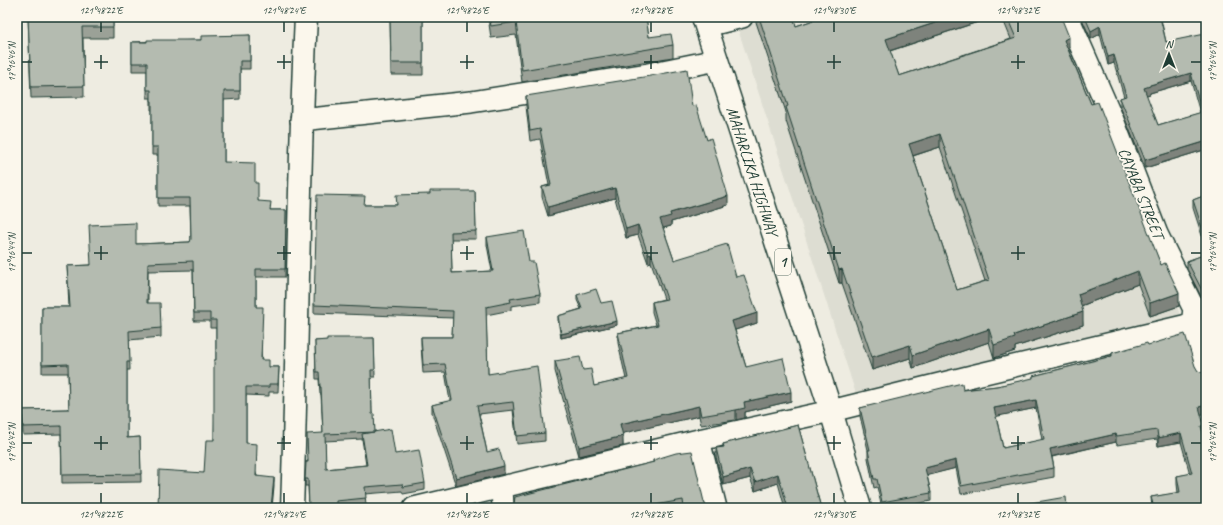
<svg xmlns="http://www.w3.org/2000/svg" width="1223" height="525" viewBox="0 0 1223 525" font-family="Caveat,sans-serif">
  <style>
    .built { fill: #ddddd2 }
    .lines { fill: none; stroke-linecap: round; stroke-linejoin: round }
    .minor-casing { stroke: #1f3d34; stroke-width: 24 }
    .tertiary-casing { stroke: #1f3d34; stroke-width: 25 }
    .primary-casing { stroke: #1f3d34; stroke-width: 25 }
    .minor { stroke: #fbf7ec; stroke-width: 21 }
    .tertiary { stroke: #fbf7ec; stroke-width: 22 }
    .primary { stroke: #fbf7ec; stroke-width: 22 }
    .wall { fill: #9ba197; stroke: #1f3d34; fill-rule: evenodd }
    .shaded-wall { fill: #7e837b; stroke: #1f3d34 }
    .building { fill: #b4bbb0; stroke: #1f3d34; fill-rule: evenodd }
    .ticks { fill: none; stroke: #1f3d34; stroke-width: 1.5 }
    .labels { text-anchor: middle; stroke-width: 3.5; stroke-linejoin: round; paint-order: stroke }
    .shield { fill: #fbf7ec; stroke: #61756b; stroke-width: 1 }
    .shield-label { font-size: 15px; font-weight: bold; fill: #1f3d34 }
    .street-label { font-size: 16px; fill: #1f3d34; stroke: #fbf7ec }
    .neatline { fill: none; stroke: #1f3d34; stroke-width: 1.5 }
    .ticks-label { font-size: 10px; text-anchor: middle; fill: #1f3d34 }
  </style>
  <rect width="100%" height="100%" fill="#eeece1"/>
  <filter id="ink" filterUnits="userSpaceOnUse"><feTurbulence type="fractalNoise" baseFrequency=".025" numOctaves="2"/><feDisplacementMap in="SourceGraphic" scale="8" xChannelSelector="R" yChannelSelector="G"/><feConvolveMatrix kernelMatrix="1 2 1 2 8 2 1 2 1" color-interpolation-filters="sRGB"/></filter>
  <g filter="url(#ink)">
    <path class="built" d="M759,17H1062L1129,167L1182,321L857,397L736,23Z"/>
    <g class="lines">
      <defs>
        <path id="minor" d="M1068,17L1113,120L1157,234L1194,309L1192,324L1206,370
          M706,26L742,17
          M301,120L471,102L648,74L717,60
          M699,440L716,508
          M502,487L503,508
          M414,508L699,440L831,411L976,375L1192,324"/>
        <path id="tertiary" d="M292,508C298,344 298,181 306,17"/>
        <path id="primary" d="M703,17L831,411L860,508"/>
      </defs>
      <use href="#minor" class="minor-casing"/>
      <use href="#tertiary" class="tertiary-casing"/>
      <use href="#primary" class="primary-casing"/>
      <use href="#minor" class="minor"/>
      <use href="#tertiary" class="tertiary"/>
      <use href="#primary" class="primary"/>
    </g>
    <path class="wall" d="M28,17H113V38H83L84,97L31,98Z
      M390,17H423V75H391Z
      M488,17H649L646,18L649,37L673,45V57L522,82L516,35L491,38Z
      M756,17H793L796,26L823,17H993L890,51L899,76L1011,39L1002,17H1061L1069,50V51L1091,104L1179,306L1150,316L1138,284L1081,306L1083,325L1015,347V351L994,358L989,342L913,368L910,358L872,370L842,283H839L786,121V112L756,22ZM940,147L985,281L957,290L913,156Z
      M1081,17H1166L1161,19L1166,42L1206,41V155L1204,150L1145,168L1120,106V98L1124,97L1114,63L1108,65L1100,34L1091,39ZM1191,81L1200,113L1158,125L1146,95L1150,94V93Z
      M250,35V69H240V99L224,100V162L255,183L258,201L271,210H286L285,277H256V307L262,360L269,367H279L278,392H269V396L246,395V443L257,476L274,486L204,473L214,440L216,360V328H210V321H194L193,270L148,271V303L161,328V337L129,340L130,370H127V438L140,437L141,482L62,483L61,434L23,435L22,410L69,409L68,373H42V307H69L67,266L90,265L136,244L190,242L191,239L190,206H158V155H152V110H151V98H147V71H132V42L201,40Z
      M526,96L692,106L707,140L728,205L671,222V226L663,228L674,260L736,277L757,323L735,330L746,367L791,401L745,412V418L736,420L701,425L699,416L622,433L623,446L579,456L555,371V361L583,370L594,386L626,379L618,343V333L656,325L652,312V302L664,299L651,262L648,263L638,235L626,238L615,198L548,216L542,197V187L549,185L540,139L530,141L526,106Z
      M475,191L476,239H451L452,273L492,271L487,245V237L529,262L540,294V302L511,306V310L486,315L488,374L545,433V441L517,444L513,410L479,414L487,452L504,474L456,486L432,413V405L450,401L445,372L423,373L421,345V337H452L453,318L314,313V305L365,205H396L430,194Z
      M1206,195V248L1193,208V200Z
      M1206,254V322L1205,318V304L1187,269V261Z
      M577,295L601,303L617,325L561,338L558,320V316L581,309L577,300Z
      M374,338L375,377H371L372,414L375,432L395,454L425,483V490L403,494L402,491L365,494L366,505L337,508H309L308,486H305L306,462H307L323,433L321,394H320L319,379H316L315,341ZM362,439L366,465L326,469L325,441Z
      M1148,345L1195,366L1205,392L1206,398V413L1201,414L1204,434H1203L1206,508H1152L1151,497L1178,493L1177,484V476L1190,474L1181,442L1158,446L1157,439L1117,445L1116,442L1052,457L1054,468V477L961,494L956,468L927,475L931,493V501L894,508H882L877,487L874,488L868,458V450L860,416V408L963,390L997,386L1033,379V376L1112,356V353ZM1036,408L1042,440L1003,448L996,416Z
      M798,425L821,508H785L778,483L755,491L750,478L723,485L716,457V448L723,447V444Z
      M653,460L704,502L707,508H510L653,463Z"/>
    <path class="shaded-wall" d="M953,17H993L886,52V39Z
      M1100,26V34L1091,39V31Z
      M1069,37V50L1064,53V40Z
      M1114,55V63L1108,65V57Z
      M1191,73V81L1150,93V94L1144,96V88L1150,85Z
      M940,134V147L909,157V144Z
      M1204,142V150L1145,168V160Z
      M615,188V198L548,216V207Z
      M728,196V205L671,222V226L660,229V219L670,213Z
      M638,225V235L626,238V229Z
      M651,253V262L648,263V254Z
      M842,269V283H839V270Z
      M1138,271V284L1078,307V294Z
      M1179,293V306L1150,316V303Z
      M1083,312V325L1015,347V351L994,358V345L1014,335Z
      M757,313V323L732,331V321Z
      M617,321V325L561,338V334Z
      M989,329V342L913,368V355Z
      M910,345V358L872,370V357Z
      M1206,383V391L1203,392V384Z
      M791,392V401L745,412V418L736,420V410L744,402Z
      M1036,400V408L994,417V408Z
      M1206,405V413L1199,415V407Z
      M699,406V416L620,434V424Z
      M1204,425V434H1201V426Z
      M1181,433V442L1158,446V438Z
      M1116,434V442L1050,457V449Z
      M623,436V446L579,456V447Z
      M956,460V468L925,476V468Z
      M504,466V474L456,486V478Z
      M750,469V478L723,485V477Z
      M778,474V483L755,491V482Z
      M274,478V486L272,508H271Z"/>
    <path class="building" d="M28,17H113V27H82L84,86L31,87Z
      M390,17H423V63H391Z
      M489,17H646L649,37L671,34L673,45L522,70L516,22L491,26Z
      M759,17H793L796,26L823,17H953L886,39L899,76L1016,38L1007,17H1061L1069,37L1064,40L1091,104L1098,102L1161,265L1165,263L1179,293L1150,303L1138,271L1078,294L1083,312L1014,335L1015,338L994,345L989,329L913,355L910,345L872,357L842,269L839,270L786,107L788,106ZM940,134L989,280L957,290L909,144Z
      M1085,17H1160L1166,42L1205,34L1206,41V147L1204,142L1145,160L1120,98L1126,96L1114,55L1108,57L1100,26L1091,31ZM1191,73L1202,112L1158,125L1144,88L1150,86V85Z
      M250,35V61H240V91H224V162L255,163V183H258V201L271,202L270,210H286L285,269H256V307H263L261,360H269V367H279L278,384H269V387H246V443L257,444L256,476L274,478L271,508H158L159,470L204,473L206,440H214V360H216V320H210V313H194L193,261L148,263L147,303H160L161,328L129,331L130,362H127V438L140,437L141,474L62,475L61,426L23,427L22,410L69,409L68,364L42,365V307H70L67,266L91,265L89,225L136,223V244L190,242L191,239L190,198H158V147H152V101H151V90H147V63H132V42H147V40H201V36Z
      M687,69L692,106L696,105L707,140L711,138L728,196L670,213L671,216L660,219L674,260L727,244L736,277L744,275L757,313L732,321L746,367L783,358L791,392L744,402L745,408L736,410L701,416L699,406L620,424L623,436L579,447L555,361L580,357L583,370L591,369L594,386L628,378L618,333L658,325L652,302L667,299L651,253L648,254L638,225L626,229L615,188L548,207L542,187L551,185L540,129L530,131L526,96L650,76Z
      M430,191H475L476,231L451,232L452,273L493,271L487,237L524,231L529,262H534L540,294L510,299L511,302L486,307L488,374L537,366L545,433L517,436L513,402L477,406L487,452L499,449L504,466L456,478L432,405L452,400L445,364L423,365L421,337H452L453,311L314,305L317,195L365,196L364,205H397L396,195L430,194Z
      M1206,195V240L1193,200Z
      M1206,254V313L1205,310L1206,302L1205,296L1187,261Z
      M596,289L601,303L612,301L617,321L561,334L558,316L582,309L577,295Z
      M1185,334L1195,366L1198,371L1203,373H1206V383L1203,384L1206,398V405L1199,407L1204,425L1201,426L1206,444V508H1154L1151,497L1180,492L1177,476L1192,473L1181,433L1158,438L1157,430L1117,436L1116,434L1050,449L1054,468L961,486L956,460L925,468L931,493L882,502L877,479H874L868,450H870L860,408L962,383L963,390L997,386L1033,378V376L1112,356V353L1147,343L1148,345ZM1036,400L1044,439L1003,448L994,408Z
      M327,338H374L375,370H371L372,414H374L375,432L325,434L326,469L367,465L362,434L391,429L395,454L419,450L425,483L403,487L402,484L365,487L366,498L336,501V506H324V508H309L308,479H305L306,462H308L307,434L323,433L321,387H320L319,372H316L315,341L327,340Z
      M798,425L821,508H788L778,474L755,482L750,469L723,477L716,448L724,447L723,444Z
      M692,451L704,502L707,508H684L683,500L649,506L650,508H510L514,504L515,497L654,462L653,460L676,453Z
      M1066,497L1067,508H1008V507Z"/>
  </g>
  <path class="ticks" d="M101,22V32M284,22V32M467,22V32M651,22V32M834,22V32M1018,22V32M101,55V69M284,55V69M467,55V69M651,55V69M834,55V69M1018,55V69M22,62H32M94,62H108M277,62H291M460,62H474M644,62H658M827,62H841M1011,62H1025M1191,62H1201M101,246V260M284,246V260M467,246V260M651,246V260M834,246V260M1018,246V260M22,253H32M94,253H108M277,253H291M460,253H474M644,253H658M827,253H841M1011,253H1025M1191,253H1201M101,436V450M284,436V450M467,436V450M651,436V450M834,436V450M1018,436V450M22,443H32M94,443H108M277,443H291M460,443H474M644,443H658M827,443H841M1011,443H1025M1191,443H1201M101,493V503M284,493V503M467,493V503M651,493V503M834,493V503M1018,493V503"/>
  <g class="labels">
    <rect class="shield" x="775" y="249" width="16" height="26" rx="3"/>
    <g class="shield-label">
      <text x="783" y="267">1</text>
    </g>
    <g class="street-label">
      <text transform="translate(753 171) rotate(72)" y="6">MAHARLIKA HIGHWAY</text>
      <text transform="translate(1142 193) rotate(68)" y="6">CAYABA STREET</text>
    </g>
  </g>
  <rect width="1223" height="525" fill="none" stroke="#fbf7ec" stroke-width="44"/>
  <g transform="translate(1169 54)" stroke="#fbf7ec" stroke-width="3" paint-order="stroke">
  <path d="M0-3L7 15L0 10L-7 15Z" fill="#1f3d34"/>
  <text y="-6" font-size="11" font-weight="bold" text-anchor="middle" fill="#1f3d34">N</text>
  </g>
  <rect x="22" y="22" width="1179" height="481" class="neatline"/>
  <g class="ticks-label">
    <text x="101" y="14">121°48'22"E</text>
    <text x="284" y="14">121°48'24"E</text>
    <text x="467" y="14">121°48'26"E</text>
    <text x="651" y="14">121°48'28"E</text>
    <text x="834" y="14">121°48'30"E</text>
    <text x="1018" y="14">121°48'32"E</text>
    <text transform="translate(11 62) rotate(-90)" y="4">17°16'46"N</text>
    <text transform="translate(1212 62) rotate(-90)" y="4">17°16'46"N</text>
    <text transform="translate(11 253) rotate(-90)" y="4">17°16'44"N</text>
    <text transform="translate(1212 253) rotate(-90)" y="4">17°16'44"N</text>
    <text transform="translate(11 443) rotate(-90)" y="4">17°16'42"N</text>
    <text transform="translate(1212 443) rotate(-90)" y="4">17°16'42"N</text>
    <text x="101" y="518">121°48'22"E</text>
    <text x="284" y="518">121°48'24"E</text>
    <text x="467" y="518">121°48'26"E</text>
    <text x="651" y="518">121°48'28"E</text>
    <text x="834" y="518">121°48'30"E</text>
    <text x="1018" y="518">121°48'32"E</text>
  </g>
</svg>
